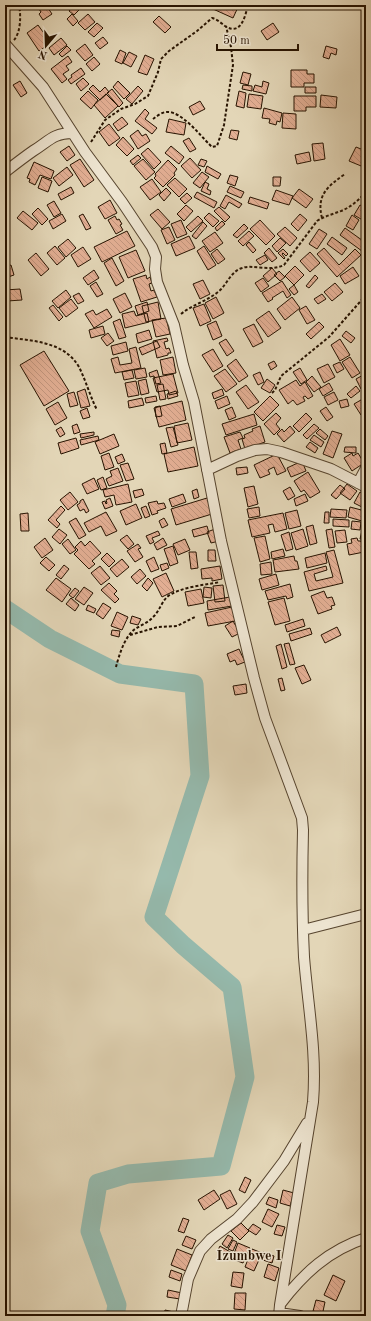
<svg xmlns="http://www.w3.org/2000/svg" width="371" height="1321" viewBox="0 0 371 1321" font-family="'Old Standard TT',serif">
  <style>
    .lines { fill: none; stroke-linecap: round; stroke-linejoin: round }
    .river { stroke: #95b9ac; stroke-width: 19 }
    .building { fill: url(#building-back-hatch); stroke: #271300 }
    .minor-casing { stroke: #56442e; stroke-width: 12 }
    .path { stroke: #271300; stroke-width: 2; stroke-dasharray: 3 2; stroke-linecap: butt }
    .minor { stroke: #ede4d0; stroke-width: 10 }
    .labels { text-anchor: middle; stroke-width: 3; stroke-linejoin: round; paint-order: stroke }
    .quarter-label { font-size: 14px; font-weight: bold; fill: #271300; stroke: #ede4d0 }
  </style>
  <defs>
    <pattern id="building-back-hatch" width="6" height="6" patternUnits="userSpaceOnUse"><rect width="6" height="6" fill="#e2ae93"/><path d="M-1 5l2 2M0 0l6 6M5-1l2 2" fill="none" stroke="#c2957d"/></pattern>
  </defs>
  <rect width="100%" height="100%" fill="#e3d6b7"/>
  <filter id="stains"><feTurbulence type="fractalNoise" baseFrequency=".005" numOctaves="4"/><feColorMatrix values="0 0 0 0 .2 0 0 0 0 .09 0 0 0 0 .02 0 0 0 .5 -.17"/></filter>
  <radialGradient id="worn" r=".72"><stop offset=".6" stop-color="#630" stop-opacity="0"/><stop offset="1" stop-color="#630" stop-opacity=".3"/></radialGradient>
  <g class="lines">
    <path class="river" d="M5,609L50,639L120,674L194,684L200,776L154,917L183,945L232,987L245,1077L221,1166L128,1174L98,1183L90,1231L117,1305L115,1316"/>
  </g>
  <path class="building" d="M46,5L52,14L43,20L39,14L41,12L39,9Z
    M74,5L79,10L74,15L69,11Z
    M215,5H239L233,18L213,9Z
    M72,14L78,21L73,26L67,19Z
    M88,14L95,22L85,30L78,23Z
    M159,16L171,27L165,33L153,22Z
    M97,23L103,28L94,37L88,32Z
    M273,23L279,32L267,40L261,31Z
    M38,25L51,43L39,51L27,33Z
    M103,37L108,43L100,49L95,43Z
    M61,38L67,45L54,55L49,48Z
    M85,44L93,55L85,61L76,51Z
    M67,46L71,50L62,57L59,54Z
    M326,46L337,49L336,55L331,53L329,59L323,57Z
    M120,50L126,53L122,64L115,61Z
    M129,52L137,56L131,67L123,63Z
    M145,55L154,59L147,75L138,72Z
    M68,56L72,62L66,66L69,70L63,74L67,79L62,83L51,69Z
    M94,57L100,64L92,71L86,64Z
    M81,68L85,74L71,84L68,80L72,77L71,75Z
    M291,70H307V74H314V83H304V87H291Z
    M243,72L251,74L248,85L240,83Z
    M83,78L89,84L81,91L76,84Z
    M20,81L27,93L21,97L13,85Z
    M118,81L130,93L124,99L113,87Z
    M263,81L269,83L266,94L253,91L255,85L262,87Z
    M93,85L100,92L105,87L109,92L100,100L89,89Z
    M243,85L252,86V91L242,89Z
    M138,86L143,91L132,104L126,99Z
    M305,87H316V93H305Z
    M112,89L123,103L119,107L107,93Z
    M88,91L98,100L91,109L80,99Z
    M239,91L246,93L244,108L236,106Z
    M106,94L118,106L105,118L94,105Z
    M249,94L263,96L261,109L247,107Z
    M321,95L337,97L336,108L320,107Z
    M294,96H316V107H306V111H294Z
    M200,101L205,109L193,115L189,107Z
    M264,108L282,113L280,122L277,121L276,125L269,123L270,119L262,118Z
    M145,109L149,113L145,119L157,128L152,134L135,121Z
    M283,113L296,114V129L282,128Z
    M122,117L128,124L118,131L113,124Z
    M169,119L186,123L184,135L166,132Z
    M109,124L120,138L109,146L99,132Z
    M138,130L142,136L146,134L150,141L138,149L130,136Z
    M231,130L239,131L237,140L229,138Z
    M123,137L134,149L127,156L116,145Z
    M189,138L196,149L190,152L183,141Z
    M323,143L325,159L314,161L312,144Z
    M69,146L75,155L67,161L60,152Z
    M171,146L184,157L179,164L165,153Z
    M356,147L366,151V168L349,161Z
    M148,148L161,162L154,169L141,154Z
    M309,152L311,161L297,164L295,155Z
    M138,155L141,158L133,165L130,161Z
    M190,158L201,170L192,178L181,166Z
    M80,159L94,180L84,187L70,165Z
    M143,159L155,172L146,180L134,166Z
    M201,159L207,161L204,167L198,165Z
    M168,160L177,169L174,173L175,175L163,187L154,178L156,176L155,174Z
    M34,162L54,171L51,179L40,175L35,185L29,182L30,179L27,178Z
    M207,166L221,174L218,179L205,172Z
    M67,167L73,175L59,186L53,178Z
    M202,172L209,177L200,188L193,183Z
    M230,175L238,177L235,186L227,183Z
    M42,177L52,181L48,192L38,188Z
    M273,177H281L280,186H273Z
    M175,178L187,189L179,197L167,185Z
    M152,179L161,192L150,200L140,187Z
    M205,182L209,184L207,189L211,191L210,195L201,191Z
    M230,186L244,192L241,198L227,192Z
    M71,187L74,193L61,200L58,194Z
    M166,188L171,193L164,201L159,195Z
    M299,189L313,199L306,208L292,198Z
    M276,190L293,196L289,205L272,200Z
    M197,192L217,202L214,208L194,197Z
    M187,193L192,198L185,204L180,199Z
    M226,195L242,204L239,208L229,202L225,209L220,206Z
    M250,197L269,203L267,209L248,203Z
    M110,200L117,213L105,219L98,207Z
    M54,201L61,213L54,217L47,205Z
    M186,205L193,211L184,221L177,214Z
    M360,205L366,208V222L354,215Z
    M219,207L230,217L225,222L214,211Z
    M38,208L48,219L42,225L32,214Z
    M158,209L170,222L162,229L150,215Z
    M23,211L38,223L32,230L17,218Z
    M209,213L219,221L213,227L204,218Z
    M62,214L66,221L53,229L49,221Z
    M83,214L91,228L86,230L79,216Z
    M300,214L307,220L298,231L291,224Z
    M352,215L359,220L353,230L346,226Z
    M115,216L117,220L119,219L122,224L120,225L123,230L116,234L108,220Z
    M198,216L203,221L191,232L186,227Z
    M181,220L187,234L177,238L171,224Z
    M260,220L275,236L266,245L250,229Z
    M222,221L225,224L217,231L215,228Z
    M203,222L207,226L196,239L192,236Z
    M244,224L248,228L237,238L233,235Z
    M169,227L175,240L167,244L161,230Z
    M285,227L297,238L290,246L277,234Z
    M345,228L366,243V254L340,235Z
    M319,229L327,234L317,249L309,244Z
    M127,231L135,246L102,262L94,247Z
    M249,231L254,236L243,246L238,241Z
    M215,232L223,243L210,252L202,241Z
    M189,236L195,248L176,256L171,244Z
    M332,237L347,248L342,255L327,244Z
    M280,238L286,243L277,252L272,246Z
    M68,239L76,248L66,257L58,247Z
    M249,242L256,250L253,253L246,245Z
    M55,246L65,258L57,265L47,253Z
    M204,246L216,265L208,270L197,251Z
    M83,247L91,259L78,267L71,255Z
    M269,248L277,258L272,262L264,253Z
    M324,248L339,265L355,249L361,255L337,277L317,254Z
    M217,249L225,259L218,264L211,254Z
    M283,249L288,254L286,256L283,253L282,254L285,258L284,259L278,253Z
    M136,250L145,271L128,278L119,257Z
    M310,252L320,263L310,272L300,261Z
    M36,253L49,269L41,276L28,260Z
    M265,255L268,260L260,265L256,260Z
    M112,258L124,281L116,286L104,263Z
    M11,265L14,275L5,278V267Z
    M295,266L304,275L294,285L285,276Z
    M353,267L359,276L345,284L340,276Z
    M272,268L277,274L268,282L263,276Z
    M94,270L99,278L88,285L83,278Z
    M279,271L285,277L280,281L274,275Z
    M146,275L147,279L150,277L152,283L149,284L151,291L154,290L157,297L141,302L133,279Z
    M315,275L318,278L309,288L306,286Z
    M263,278L269,286L261,292L255,283Z
    M203,280L210,294L200,299L193,284Z
    M282,281L291,295L287,298L283,291L272,298L273,299L268,302L262,293Z
    M96,282L103,294L97,297L90,286Z
    M335,283L343,292L332,301L324,292Z
    M294,285L298,292L294,295L289,289Z
    M20,289L22,300L7,301L5,290Z
    M66,290L71,297L58,308L52,301Z
    M79,293L84,301L78,304L73,296Z
    M125,293L132,307L120,313L113,299Z
    M322,294L326,299L318,304L314,299Z
    M216,297L224,313L213,319L205,303Z
    M292,297L300,308L285,320L277,309Z
    M71,299L78,308L66,317L59,308Z
    M147,302L149,311L138,315L135,306Z
    M158,302L161,319L146,322L142,306Z
    M204,304L211,321L200,326L193,308Z
    M53,305L63,317L59,321L49,308Z
    M306,306L315,320L307,324L299,310Z
    M107,309L112,317L94,328L85,314L93,310L96,315Z
    M134,311L136,316L147,313L149,322L125,328L122,314Z
    M269,311L281,328L268,337L256,320Z
    M166,318L170,334L156,337L152,320Z
    M120,319L126,337L119,339L113,322Z
    M216,321L222,336L213,340L207,325Z
    M319,322L324,327L311,339L306,334Z
    M254,324L263,342L253,347L243,329Z
    M103,326L105,334L91,338L89,330Z
    M149,330L152,339L138,343L136,334Z
    M346,331L355,338L351,343L342,336Z
    M108,333L114,341L107,346L101,338Z
    M167,338L168,341L164,342L166,349L169,348L171,353H168V355L157,358L153,341Z
    M226,339L234,351L227,356L219,343Z
    M340,339L350,355L340,361L331,345Z
    M157,341L160,347L142,355L139,348Z
    M126,342L128,351L113,355L111,346Z
    M136,347L141,368L115,373L111,359L118,357L120,365L132,363L129,349Z
    M213,349L223,366L213,372L202,355Z
    M44,351L69,391L44,406L20,365Z
    M173,357L176,373L163,375L160,360Z
    M350,357L360,373L352,378L342,362Z
    M236,359L248,376L239,382L227,366Z
    M274,361L277,366L271,370L268,364Z
    M340,362L344,369L337,373L333,365Z
    M328,364L335,377L324,383L317,369Z
    M145,368L147,377L136,379L134,370Z
    M300,368L307,380L301,384L293,372Z
    M225,369L237,384L226,392L214,376Z
    M132,370L134,378L124,380L122,372Z
    M157,370L161,383L156,384L154,376L150,377L149,373Z
    M260,372L264,382L258,385L253,375Z
    M173,374L178,393L169,395L168,390L157,392L153,378Z
    M365,374L366,386L361,389L356,379Z
    M312,376L321,387L314,392L306,382Z
    M146,379L149,393L141,395L138,381Z
    M267,379L275,385L270,393L261,388Z
    M296,380L300,386L305,382L313,396L308,399L305,396L303,397L305,401L297,405L293,400L288,404L279,390Z
    M136,381L139,395L128,397L125,383Z
    M329,383L333,390L323,396L319,389Z
    M163,384L166,399L160,400L157,385Z
    M246,385L259,402L248,409L236,392Z
    M356,386L360,391L351,398L347,394Z
    M85,389L90,406L81,408L77,392Z
    M222,389L224,395L214,399L212,393Z
    M176,391L178,396L168,399L167,394Z
    M74,392L78,405L70,407L67,394Z
    M334,392L338,400L328,405L324,397Z
    M156,396L157,401L146,403L145,398Z
    M227,396L230,404L218,409L215,401Z
    M270,396L279,405L263,421L254,412Z
    M366,397V412L361,415L354,404Z
    M142,398L144,405L129,408L128,401Z
    M347,399L349,406L341,408L339,401Z
    M182,401L186,420L159,427L154,408Z
    M58,402L67,418L55,425L46,409Z
    M160,406L162,416L156,417L155,407Z
    M232,407L236,417L229,420L225,410Z
    M326,407L333,417L327,421L320,411Z
    M87,408L90,417L83,419L80,411Z
    M276,413L281,418L276,424L280,429L274,435L264,424Z
    M306,413L312,419L299,432L293,426Z
    M254,414L257,425L226,435L222,424Z
    M188,423L192,440L177,443L174,426Z
    M77,424L80,432L74,434L72,426Z
    M314,424L319,428L307,439L303,435Z
    M260,426L265,442L245,449L242,439L245,438L244,435L253,431L252,429Z
    M290,426L295,432L284,442L277,434L282,429L284,432Z
    M61,427L65,434L60,437L56,430Z
    M173,427L178,445L171,447L166,428Z
    M320,429L328,436L325,440L316,433Z
    M332,431L342,434L333,458L323,454Z
    M94,432V435L81,438L80,434Z
    M240,432L243,438L238,440L241,449L230,453L224,437Z
    M114,434L119,446L100,454L95,442Z
    M314,435L324,442L321,447L310,440Z
    M98,436L99,440L81,445L80,440Z
    M76,438L79,448L61,454L58,443Z
    M310,442L318,448L315,453L306,447Z
    M165,443L167,453L162,454L160,444Z
    M194,447L198,466L168,472L164,454Z
    M345,447H356V453L344,452Z
    M109,453L114,467L105,470L101,456Z
    M352,453L353,456L358,453L364,463L352,471L344,458Z
    M122,454L125,461L118,464L115,457Z
    M277,454L286,471L277,475L274,467L268,470L270,474L260,478L254,465Z
    M302,461L306,471L291,477L287,468Z
    M128,463L134,479L126,481L120,465Z
    M247,467L248,473L237,475L236,468Z
    M118,468L123,481L109,486L106,479L112,476L110,471Z
    M308,472L320,492L310,498L304,490L301,492L294,481Z
    M103,477L107,488L101,490L97,480Z
    M94,478L99,489L87,494L82,484Z
    M128,484L132,502L116,505L114,495L105,497L103,490Z
    M347,484L357,491L350,500L340,493Z
    M340,485L345,489L336,499L331,495Z
    M254,486L258,504L248,507L244,488Z
    M290,487L295,496L288,500L283,491Z
    M142,489L144,495L135,498L133,491Z
    M197,489L199,497L194,499L192,491Z
    M70,492L78,502L68,510L60,500Z
    M360,492L366,495V504L364,508L354,503Z
    M183,494L186,502L172,507L169,499Z
    M305,494L308,501L296,506L294,499Z
    M110,498L113,506L105,509L102,502L105,501L106,504L107,503L106,500Z
    M207,498L212,514L176,525L171,509Z
    M83,499L89,511L86,513L84,509L80,511L77,505L80,503V501Z
    M157,501L158,504L164,503L166,508L157,511L158,513L152,515L148,503Z
    M136,504L142,518L126,525L120,511Z
    M61,506L65,510L56,520L60,524L57,528L48,520Z
    M146,506L150,516L145,518L141,508Z
    M259,507L260,516L249,518L247,509Z
    M350,507L365,511L362,521L348,517Z
    M331,509L347,510L346,518L330,517Z
    M297,510L301,526L289,529L285,513Z
    M106,512L117,531L106,536L101,526L89,532L84,523Z
    M325,512H329V523H324Z
    M28,513L29,531H21L20,514Z
    M283,513L287,529L275,532L273,524L268,525L270,533L252,537L248,520Z
    M76,518L86,535L79,539L69,522Z
    M164,518L168,525L162,528L159,521Z
    M333,519L349,520V527L333,526Z
    M352,521L361,522L360,530L351,529Z
    M364,522H366V545L364,544L365,540L360,539Z
    M313,525L317,543L310,545L306,527Z
    M207,526L209,533L194,537L192,530Z
    M59,529L67,535L60,544L52,537Z
    M215,529L219,541L211,543L207,532Z
    M303,529L308,546L296,550L291,533Z
    M332,529L335,547L329,548L326,530Z
    M345,530L347,542L337,543L335,531Z
    M158,531L160,535L152,538L154,542L150,544L146,536Z
    M289,532L293,549L286,551L281,535Z
    M127,535L134,544L128,549L120,540Z
    M265,536L270,559L260,562L254,538Z
    M45,538L53,550L42,558L34,547Z
    M163,538L167,545L157,550L154,544Z
    M357,538L358,541H361L364,552L349,555L347,544L352,543L351,539Z
    M68,539L76,550L70,554L62,544Z
    M185,539L190,550L178,555L173,544Z
    M81,541L85,546L90,541L101,553L92,561L95,564L89,569L74,554L78,550L75,547Z
    M138,544L141,548L138,549L143,557L135,562L127,551Z
    M173,546L178,563L170,566L164,549Z
    M283,549L285,556L272,559L271,552Z
    M208,550H215L216,561H208Z
    M334,550L343,583L309,591L304,572L326,566L327,570L314,574L316,581L333,577L326,552Z
    M189,552H196L198,568L191,569Z
    M107,553L115,561L109,567L101,559Z
    M325,553L327,563L307,568L305,558Z
    M294,556L295,561H297L299,569L275,572L273,560Z
    M46,557L55,565L49,571L40,563Z
    M154,557L159,569L151,572L146,561Z
    M122,559L129,567L117,577L110,569Z
    M271,562L272,574L261,575L260,564Z
    M167,563L169,568L162,571L160,565Z
    M64,565L69,569L61,579L56,575Z
    M100,566L110,578L101,585L91,573Z
    M220,566L222,579L212,581V578L202,579L201,569Z
    M140,569L146,576L137,584L131,577Z
    M166,573L174,591L162,597L153,579Z
    M276,574L279,585L262,590L259,579Z
    M56,578L71,589L62,602L46,590Z
    M148,578L153,583L147,591L142,586Z
    M109,583L117,591L114,594L119,599L115,603L101,590Z
    M290,584L293,597L287,599L286,596L268,600L265,591Z
    M223,585L225,601L215,602L213,586Z
    M84,587L93,593L84,605L75,599Z
    M204,587L212,588L211,598L203,597Z
    M75,588L79,591L73,598L69,595Z
    M201,589L204,603L188,606L185,592Z
    M324,591L327,598L332,597L335,605L331,606L332,609L318,614L311,596Z
    M230,597L232,606L208,610L207,601Z
    M71,598L79,605L75,611L66,604Z
    M284,598L290,621L275,625L268,602Z
    M103,603L111,608L103,619L96,614Z
    M88,605L96,609L94,613L86,610Z
    M232,607L235,621L208,626L205,613Z
    M117,612L128,617L122,630L111,626Z
    M132,616L141,619L138,625L130,623Z
    M303,619L305,626L287,632L285,625Z
    M233,621L240,633L232,637L225,626Z
    M337,627L341,635L325,643L321,635Z
    M310,628L312,634L291,641L289,634Z
    M112,630L120,631L119,637L111,635Z
    M289,643L295,664L290,665L284,644Z
    M281,644L287,667L282,669L276,646Z
    M239,649L245,662L237,665L235,660L230,662L227,654Z
    M304,665L311,680L302,684L295,668Z
    M282,678L285,690L281,691L278,679Z
    M246,684L247,693L235,695L233,686Z
    M245,1177L251,1180L245,1193L239,1190Z
    M214,1190L220,1199L204,1210L198,1200Z
    M230,1190L237,1204L227,1209L220,1195Z
    M283,1190L294,1193L290,1206L280,1203Z
    M269,1197L278,1200L276,1208L266,1204Z
    M268,1209L279,1214L272,1227L262,1222Z
    M183,1218L189,1220L184,1233L178,1231Z
    M241,1223L249,1231L240,1240L231,1231Z
    M253,1224L261,1229L256,1235L248,1230Z
    M277,1225L285,1227L282,1236L274,1234Z
    M228,1235L233,1238L227,1248L222,1244Z
    M186,1236L196,1240L192,1249L182,1245Z
    M233,1240L237,1242L233,1251L228,1249Z
    M238,1243L250,1248L243,1263L232,1259Z
    M220,1246L232,1253L228,1259L217,1252Z
    M177,1249L192,1255L186,1271L171,1265Z
    M252,1249L262,1253L254,1271L245,1267Z
    M263,1252L274,1256L272,1263L260,1259Z
    M268,1264L279,1268L275,1281L264,1277Z
    M171,1270L182,1274L180,1281L169,1277Z
    M233,1272L244,1273L242,1288L231,1286Z
    M333,1275L345,1281L336,1301L324,1295Z
    M168,1290L182,1293L180,1299L167,1297Z
    M235,1293H246L245,1310L234,1309Z
    M316,1300L325,1302L322,1316L312,1315Z
    M165,1310L178,1313V1316H164Z
    M246,1312H258V1316H246Z"/>
  <g class="lines">
    <defs>
      <path id="minor" d="M5,44L43,87L85,152L122,202L152,247L156,257L155,269L157,282L174,325L183,365L194,402L221,541L254,678L265,718L302,818L303,830C302,872 302,915 304,957C308,1007 317,1052 313,1102L280,1305L279,1316
        M5,172C14,165 23,158 33,151C48,142 53,133 72,133
        M207,470L237,456L255,450L267,449L281,452L331,469L366,487
        M358,483L366,468
        M303,930L366,914
        M281,1303C304,1273 329,1250 366,1238
        M279,1313L300,1316
        M181,1316L188,1279L200,1251L211,1239L237,1219L253,1202L284,1161L307,1123"/>
    </defs>
    <use href="#minor" class="minor-casing"/>
    <path class="path" d="M14,40C21,32 21,15 19,5
      M153,119C157,116 162,112 167,112C181,111 200,135 209,144L212,147L217,146L224,125L233,65L231,47L226,26
      M91,142L105,120L121,109L135,104L148,96L158,72L161,59L169,51L197,31L212,18C217,19 221,23 225,26C241,36 245,17 248,5
      M322,218C316,195 328,186 345,174
      M181,314C192,305 207,301 218,292C227,285 230,272 242,268C252,264 270,272 284,265L317,221C325,216 333,214 341,211C351,207 359,200 366,192
      M5,337C32,341 64,341 79,367C86,381 90,396 97,410
      M272,393L275,390L281,376L329,337L366,295
      M130,635L158,627L177,626L195,617
      M116,667C119,655 125,636 135,629C141,625 148,623 153,617C159,612 161,603 167,597C179,587 205,585 220,582"/>
    <use href="#minor" class="minor"/>
  </g>
  <g class="labels">
    <g class="quarter-label">
      <text x="249" y="1260">Izumbwe I</text>
    </g>
  </g>
  <rect width="371" height="1321" fill="none" stroke="#e3d6b7" stroke-width="20"/>
  <rect x="6" y="6" width="359" height="1309" fill="none" stroke="#271300" stroke-width="2"/>
  <rect x="10" y="10" width="351" height="1301" fill="none" stroke="#271300"/>
  <g transform="translate(46 46) rotate(199)" stroke="#ede4d0" stroke-width="3" paint-order="stroke">
  <path d="M0-3L7 15L0 10L-7 15Z" fill="#271300"/>
  <text y="-6" font-size="11" font-weight="bold" text-anchor="middle" fill="#271300">N</text>
  </g>
  <path d="M217 44v6h81v-6" fill="none" stroke="#271300" stroke-width="2"/>
  <text x="223" y="44" font-size="12" fill="#271300" stroke="#ede4d0" stroke-width="3" paint-order="stroke">50 m</text>
  <rect width="100%" height="100%" filter="url(#stains)"/>
  <rect width="100%" height="100%" fill="url(#worn)"/>
</svg>
